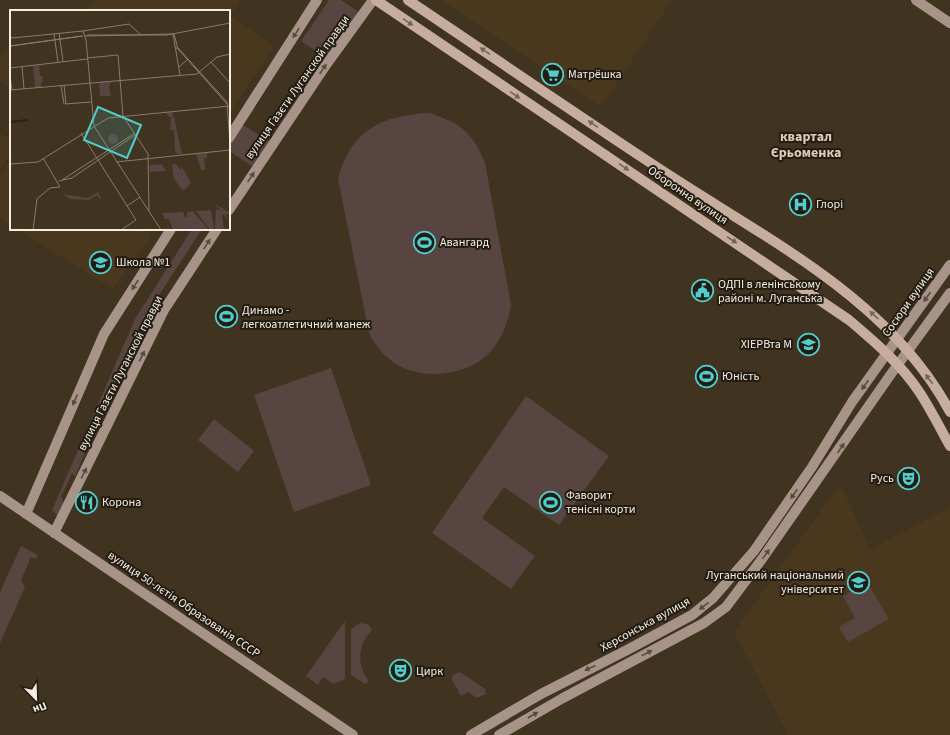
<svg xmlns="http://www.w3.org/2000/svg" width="950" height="735" viewBox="0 0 950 735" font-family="'Source Sans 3',sans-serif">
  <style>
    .built { fill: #49381d }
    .green { fill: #584541 }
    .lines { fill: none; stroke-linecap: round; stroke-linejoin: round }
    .secondary { stroke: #a79387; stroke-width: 10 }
    .primary { stroke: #c7ad9d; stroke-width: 10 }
    .oneway { fill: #746458 }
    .oneway2 { fill: #574c41 }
    .labels { text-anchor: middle; stroke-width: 4; stroke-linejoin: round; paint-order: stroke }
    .poi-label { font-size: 12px; fill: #f5ede0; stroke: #221c13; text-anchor: start }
    .street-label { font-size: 12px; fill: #f5ede0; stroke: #221c13 }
    .quarter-label { font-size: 14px; font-weight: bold; fill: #ddccb4; stroke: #221c13 }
    .inset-river { fill: none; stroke: #1f280f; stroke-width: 2 }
    .inset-road { fill: none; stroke: #887d6c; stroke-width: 1 }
    .view { fill: #52cdce; fill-opacity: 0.15; stroke: #52cdce; stroke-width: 2 }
    .inset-edge { fill: none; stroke: #f5ede0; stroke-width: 2 }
  </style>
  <rect width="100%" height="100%" fill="#40331f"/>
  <path class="built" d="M95,0H240L231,16L274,46L229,115V11H83Z
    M441,0H672L601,107Z
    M11,44V88L0,81V58Z
    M0,133L11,139V154L0,170Z
    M11,159V225L0,218V175Z
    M17,229H143L152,235L113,289Z
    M840,484L871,549L950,507V735H788L734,632Z"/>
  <path class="green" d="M329,0H341L359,12L327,59L301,41Z
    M429,113C461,123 472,132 485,163L511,305C508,322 503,338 490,352C481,362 469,368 456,371C419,380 386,368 369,333L338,179C350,131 382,115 429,113Z
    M243,125L272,143L255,168L229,151V146Z
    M192,229H202L141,323L75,476L72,473L61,497L65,504L58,516L52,510L135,319Z
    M331,368L371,485L294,512L254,395Z
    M526,396L609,456L559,525L504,487L482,518L535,556L511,589L432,533Z
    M214,419L254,451L238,472L198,440Z
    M21,546L38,555L36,559L31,557L21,580L25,587L0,643V592Z
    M867,582L889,619L848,642L839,627L855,618L843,596Z
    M345,621V679L333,684L323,677L318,685L306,676Z
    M362,623L369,625L372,630C358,644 356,665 369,681L365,684L351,675V630L355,626Z
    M460,672L485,689L486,694L477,698L468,692L461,696L452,680L453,675Z"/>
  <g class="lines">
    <path class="secondary" d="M916,0L950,23
      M229,138L317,0
      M229,210L326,65L373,0
      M0,496L353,735
      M26,514L104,334L171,229
      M54,533L164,310L217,229
      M471,735L541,694L629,649L692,615L713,598L754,551L812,467L852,402L950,265
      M499,735L563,698L704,623L726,607L762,559L891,374L950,293"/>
    <path class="primary" d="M376,0L849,320C875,342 901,364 920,393C931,410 940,428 950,446
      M408,0C496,59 583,119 672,177C772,242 892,302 950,412"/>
  </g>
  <defs><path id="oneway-solid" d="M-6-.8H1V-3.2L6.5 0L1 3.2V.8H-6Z"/></defs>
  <g class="oneway">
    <use href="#oneway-solid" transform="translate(408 22) rotate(34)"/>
    <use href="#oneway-solid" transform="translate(485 51) rotate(-146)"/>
    <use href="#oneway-solid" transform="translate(515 95) rotate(34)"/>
    <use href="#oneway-solid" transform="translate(593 124) rotate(-146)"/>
    <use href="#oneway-solid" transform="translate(624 167) rotate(34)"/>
    <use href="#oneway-solid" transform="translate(732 240) rotate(33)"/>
    <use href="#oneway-solid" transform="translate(874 315) rotate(-138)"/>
    <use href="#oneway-solid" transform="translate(929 379) rotate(-127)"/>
  </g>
  <g class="oneway2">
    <use href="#oneway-solid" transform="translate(296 33) rotate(123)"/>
    <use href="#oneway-solid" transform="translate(323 69) rotate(-56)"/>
    <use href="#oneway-solid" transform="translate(251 177) rotate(-56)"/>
    <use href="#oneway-solid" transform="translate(207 244) rotate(-57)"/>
    <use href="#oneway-solid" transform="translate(135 285) rotate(123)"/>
    <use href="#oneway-solid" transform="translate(927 297) rotate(125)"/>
    <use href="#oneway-solid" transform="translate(142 356) rotate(-64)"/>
    <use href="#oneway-solid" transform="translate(865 385) rotate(125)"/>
    <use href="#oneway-solid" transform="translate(75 400) rotate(114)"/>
    <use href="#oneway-solid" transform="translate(841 448) rotate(-56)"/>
    <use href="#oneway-solid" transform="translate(84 473) rotate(-64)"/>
    <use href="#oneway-solid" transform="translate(794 494) rotate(125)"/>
    <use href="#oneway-solid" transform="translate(766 554) rotate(-54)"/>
    <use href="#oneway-solid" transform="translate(704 606) rotate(142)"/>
    <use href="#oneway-solid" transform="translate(647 653) rotate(-28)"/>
    <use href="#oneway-solid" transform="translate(590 668) rotate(155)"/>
    <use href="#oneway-solid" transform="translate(533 715) rotate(-30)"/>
  </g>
  <defs>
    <symbol id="supermarket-ring" viewBox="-11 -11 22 22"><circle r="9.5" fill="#221c13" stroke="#52cdce" stroke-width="1.5"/><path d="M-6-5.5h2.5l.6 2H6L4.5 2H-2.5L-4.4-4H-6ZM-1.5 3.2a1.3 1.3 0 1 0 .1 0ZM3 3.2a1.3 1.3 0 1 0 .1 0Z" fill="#52cdce"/></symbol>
    <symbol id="hospital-ring" viewBox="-11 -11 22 22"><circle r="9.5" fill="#221c13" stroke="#52cdce" stroke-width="1.5"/><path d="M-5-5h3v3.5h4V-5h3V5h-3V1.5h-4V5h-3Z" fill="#52cdce"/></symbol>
    <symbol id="stadium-ring" viewBox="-11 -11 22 22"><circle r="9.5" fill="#221c13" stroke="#52cdce" stroke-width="1.5"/><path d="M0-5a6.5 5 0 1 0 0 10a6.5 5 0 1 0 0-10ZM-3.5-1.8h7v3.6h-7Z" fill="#52cdce"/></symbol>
    <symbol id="school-ring" viewBox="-11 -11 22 22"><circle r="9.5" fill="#221c13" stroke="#52cdce" stroke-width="1.5"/><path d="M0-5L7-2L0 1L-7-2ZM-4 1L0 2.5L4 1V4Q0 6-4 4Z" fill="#52cdce"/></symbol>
    <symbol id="civic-ring" viewBox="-11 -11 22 22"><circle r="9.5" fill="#221c13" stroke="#52cdce" stroke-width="1.5"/><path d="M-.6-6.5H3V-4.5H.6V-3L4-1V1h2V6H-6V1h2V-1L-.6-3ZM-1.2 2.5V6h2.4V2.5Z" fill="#52cdce"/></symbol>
    <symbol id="theatre-ring" viewBox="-11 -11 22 22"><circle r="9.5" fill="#221c13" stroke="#52cdce" stroke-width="1.5"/><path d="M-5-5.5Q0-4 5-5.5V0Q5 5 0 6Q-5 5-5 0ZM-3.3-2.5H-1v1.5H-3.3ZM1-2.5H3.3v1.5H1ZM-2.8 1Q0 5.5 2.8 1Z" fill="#52cdce"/></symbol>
    <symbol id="restaurant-ring" viewBox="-11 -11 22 22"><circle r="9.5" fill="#221c13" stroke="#52cdce" stroke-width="1.5"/><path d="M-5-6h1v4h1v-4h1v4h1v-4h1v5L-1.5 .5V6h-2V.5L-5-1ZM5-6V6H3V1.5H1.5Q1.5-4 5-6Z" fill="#52cdce"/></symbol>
    <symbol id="university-ring" viewBox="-11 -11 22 22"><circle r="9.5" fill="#221c13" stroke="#52cdce" stroke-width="1.5"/><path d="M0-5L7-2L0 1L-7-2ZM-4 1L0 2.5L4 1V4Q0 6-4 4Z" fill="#52cdce"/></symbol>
  </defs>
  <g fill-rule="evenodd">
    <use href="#supermarket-ring" x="540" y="62" width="25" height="25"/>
    <use href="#hospital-ring" x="788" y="192" width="25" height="25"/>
    <use href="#stadium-ring" x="412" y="230" width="25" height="25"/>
    <use href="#school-ring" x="88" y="250" width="25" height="25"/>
    <use href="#civic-ring" x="690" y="278" width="25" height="25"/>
    <use href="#stadium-ring" x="214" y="304" width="25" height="25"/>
    <use href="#school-ring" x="796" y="332" width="25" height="25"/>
    <use href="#stadium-ring" x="694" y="364" width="25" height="25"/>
    <use href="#theatre-ring" x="896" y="466" width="25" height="25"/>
    <use href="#restaurant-ring" x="74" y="490" width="25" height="25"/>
    <use href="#stadium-ring" x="538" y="490" width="25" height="25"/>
    <use href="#university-ring" x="846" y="570" width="25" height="25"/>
    <use href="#theatre-ring" x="388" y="658" width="25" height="25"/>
  </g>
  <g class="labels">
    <g class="poi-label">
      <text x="568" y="78">Матрёшка</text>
      <text x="816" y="208">Глорі</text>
      <text x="440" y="246">Авангард</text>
      <text x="116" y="266">Школа №1</text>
      <text x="718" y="288">ОДПІ в ленінському<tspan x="718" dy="14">районі м. Луганська</tspan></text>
      <text x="242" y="314">Динамо -<tspan x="242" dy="14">легкоатлетичний манеж</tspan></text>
      <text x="792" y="348" text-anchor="end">ХІЕРВта М</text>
      <text x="722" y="380">Юність</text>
      <text x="894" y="482" text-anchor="end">Русь</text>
      <text x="566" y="499">Фаворит<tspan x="566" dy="14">тенісні корти</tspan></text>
      <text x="102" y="506">Корона</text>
      <text x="844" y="579" text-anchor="end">Луганський національний<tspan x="844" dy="14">університет</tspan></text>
      <text x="416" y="675">Цирк</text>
    </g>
    <g class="street-label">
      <text transform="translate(297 87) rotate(-55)" y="4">вулиця Газєти Луганской правди</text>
      <text transform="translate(688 195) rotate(34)" y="4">Оборонна вулиця</text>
      <text transform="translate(908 302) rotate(-55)" y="4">Сосюри вулиця</text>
      <text transform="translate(120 373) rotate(-63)" y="4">вулиця Газєти Луганской правди</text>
      <text transform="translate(184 604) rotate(34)" y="4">вулиця 50-лєтія Образованія СССР</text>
      <text transform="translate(645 624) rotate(-29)" y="4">Херсонська вулиця</text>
    </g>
    <g class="quarter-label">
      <text x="806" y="141">квартал<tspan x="806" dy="16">Єрьоменка</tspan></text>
    </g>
  </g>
  <g transform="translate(10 10)">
    <rect width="220" height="220" fill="#40331f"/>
    <path d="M29,55L30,66L33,67V72H31V77H25L23,56ZM101,72L99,77L101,86H90L89,73ZM163,102L162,108L164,107L172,144H167L165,140L164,120H160L161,108L157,105L156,103ZM98 129a5 5 0 1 1 10 0a5 5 0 1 1-10 0ZM197,143V148H194L195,160H191L186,144ZM152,154L156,161L140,162V155ZM166,154L170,160L172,157L181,173L173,181L164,169L162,155ZM88,182L91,187L90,189L87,185L79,190L61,189L52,184L78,188ZM203,193L220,203L218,205L214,203L220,211L212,204L214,220H205L206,199L212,201ZM201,200L204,218L200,220L186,201ZM183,201L199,220H163L159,209H154L153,203L173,202L175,207H177V202Z" fill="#584541"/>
    <path class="inset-river" d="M0,112L17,110"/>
    <path class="inset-road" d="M73,21L119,14L131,25M49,23L53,51M44,24L48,52M164,24L168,39L217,94M77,25H157L220,13M0,26L2,28L73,21L76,30L84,116L151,220M75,26L163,24L170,65M0,36L73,26M0,36L72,26M165,38H168L217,92L220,134M77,48L108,45L113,106L138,144L139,201M201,52L220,73M12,56L14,79M169,57L178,49M0,58L77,49M0,66L2,80M54,75L56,94M51,76L54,94M0,80L187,64L207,47L220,44M55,94L81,92M71,123L126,210L111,220M106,152L220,140M0,154L28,152L98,108L220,96M52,170L125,123M49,171L62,168L125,125M117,196L130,187M23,220L27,189L40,178L50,177L33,148"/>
    <path class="view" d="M88,97L131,115L117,148L74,130Z"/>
    <rect width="220" height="220" class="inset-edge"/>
  </g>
  <g transform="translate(36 699) rotate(157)" stroke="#221c13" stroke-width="3" paint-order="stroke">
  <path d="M0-3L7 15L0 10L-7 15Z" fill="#f5ede0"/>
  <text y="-6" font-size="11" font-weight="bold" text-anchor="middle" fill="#f5ede0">Пн</text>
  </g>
</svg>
